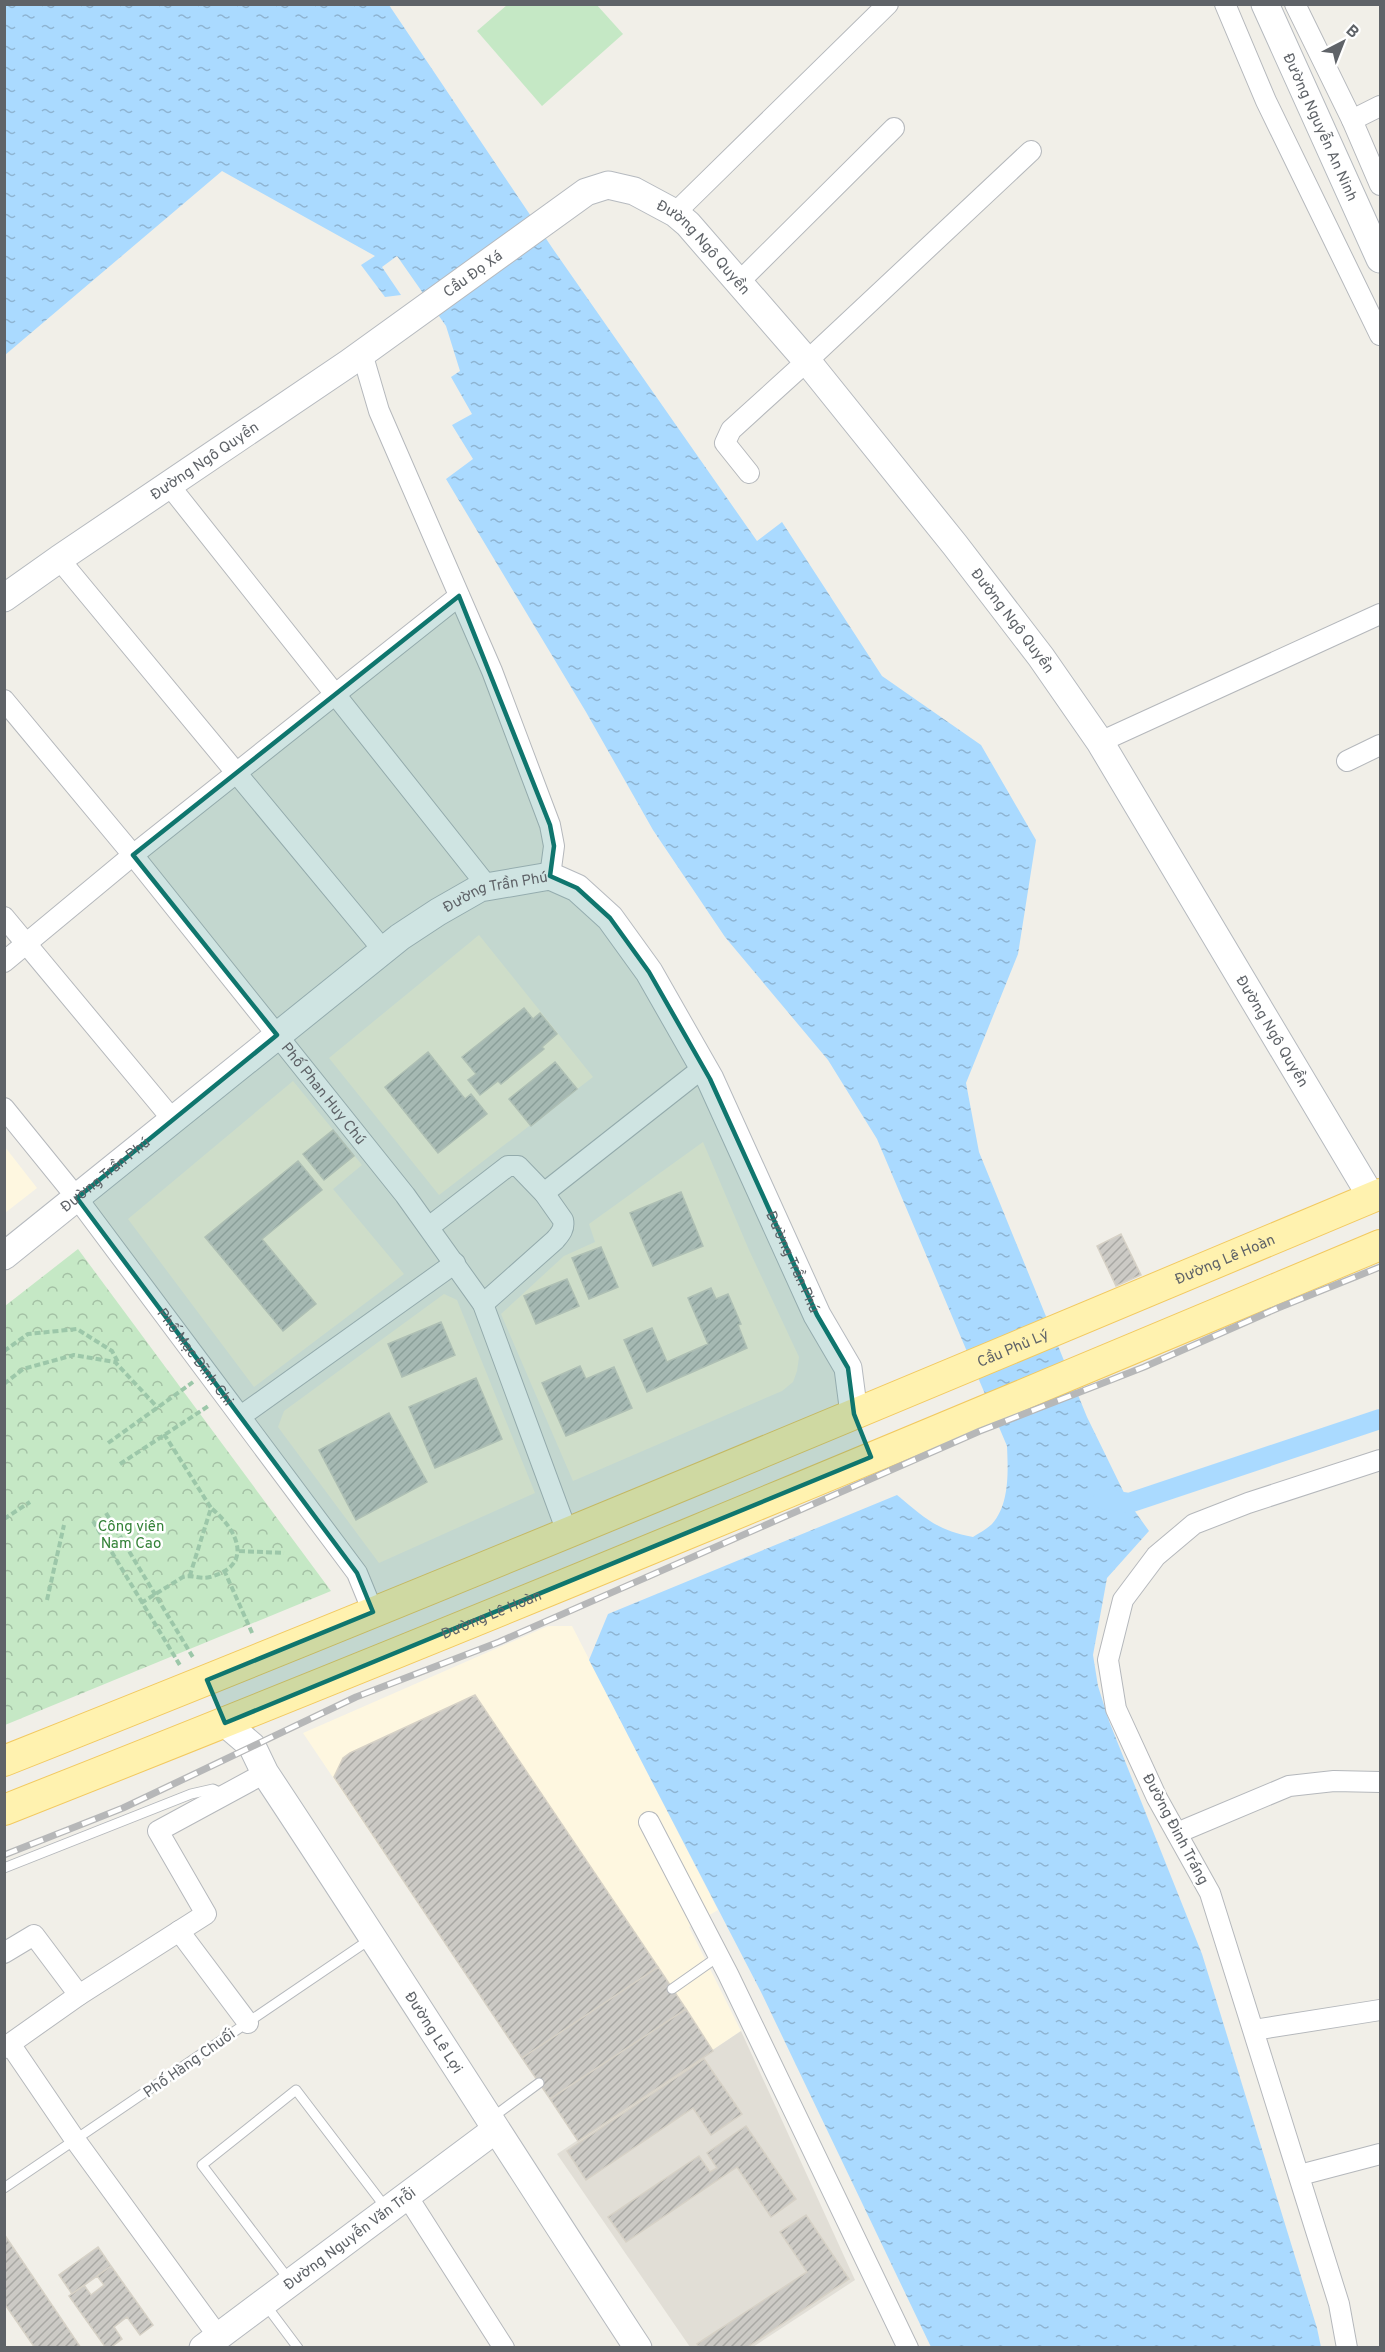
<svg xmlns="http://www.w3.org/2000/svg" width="1385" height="2352" viewBox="0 0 1385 2352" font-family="Overpass,sans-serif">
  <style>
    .commercial { fill: #fef7e0 }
    .education { fill: #e1ded6 }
    .park { fill: url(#park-crowns) }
    .pitch { fill: #c5e8c5 }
    .water { fill: url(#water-ripples) }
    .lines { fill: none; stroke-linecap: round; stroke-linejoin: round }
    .canal { stroke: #aadaff; stroke-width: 20 }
    .building { fill: url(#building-hatch); stroke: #d6d1c6; stroke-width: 1.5 }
    .lane-casing { stroke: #b5b8bc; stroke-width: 11 }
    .street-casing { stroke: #b5b8bc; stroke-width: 22 }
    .secondary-casing { stroke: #b6babf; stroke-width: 29 }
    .primary-casing { stroke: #f2c960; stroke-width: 32 }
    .path { stroke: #9cc7a9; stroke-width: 4; stroke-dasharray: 6 3; stroke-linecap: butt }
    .lane { stroke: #fff; stroke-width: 9 }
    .street { stroke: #fff; stroke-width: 20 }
    .secondary { stroke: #fff; stroke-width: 27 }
    .primary { stroke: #fff2af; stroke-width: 30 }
    .rail-casing { stroke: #b6b7b8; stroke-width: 7 }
    .rail { stroke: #fff; stroke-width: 4.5; stroke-dasharray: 14; stroke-linecap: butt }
    .marked { fill: #0f766e; fill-opacity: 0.2; stroke: #0f766e; stroke-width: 4.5; stroke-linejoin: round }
    .labels { text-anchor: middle; stroke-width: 5; stroke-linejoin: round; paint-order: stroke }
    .street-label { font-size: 15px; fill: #5f6368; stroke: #fff }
    .park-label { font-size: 15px; fill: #348238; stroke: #fff }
  </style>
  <defs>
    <pattern id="park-crowns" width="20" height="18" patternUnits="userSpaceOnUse" patternTransform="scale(1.5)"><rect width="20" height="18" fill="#c5e8c5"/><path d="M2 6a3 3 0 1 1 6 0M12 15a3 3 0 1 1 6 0" fill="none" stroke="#a3c0a4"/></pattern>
    <pattern id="water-ripples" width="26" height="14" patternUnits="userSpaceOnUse" patternTransform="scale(1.5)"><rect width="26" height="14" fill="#aadaff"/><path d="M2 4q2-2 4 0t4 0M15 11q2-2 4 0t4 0" fill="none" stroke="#8eb4d2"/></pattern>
    <pattern id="building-hatch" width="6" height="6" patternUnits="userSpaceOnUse" patternTransform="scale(1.5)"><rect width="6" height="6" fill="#cccac5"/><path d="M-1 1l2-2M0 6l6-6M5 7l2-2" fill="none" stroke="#a9a8a4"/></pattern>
  </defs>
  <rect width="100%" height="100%" fill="#f1efe8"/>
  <path class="commercial" d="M479,935L593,1077L439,1195L329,1058Z
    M293,1081L362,1165L333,1189L404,1274L254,1387L128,1219Z
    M703,1142L749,1250L799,1357L797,1371L793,1382L782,1391L573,1481L501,1314L564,1256L595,1242L589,1224Z
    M5,1147L37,1188L5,1213Z
    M444,1294L457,1300L535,1493L379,1563L278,1427L284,1411Z
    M548,1626H572L718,1910L689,1927L741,2031L578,2141L303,1733Z"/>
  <path class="education" d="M741,2031L855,2280L753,2347H690L557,2154Z"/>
  <path class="park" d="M78,1249L331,1591L5,1725V1306Z"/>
  <path class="pitch" d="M596,4L623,34L542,106L477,31L507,5Z"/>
  <path class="water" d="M5,5H389L553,249L757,541L782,522L882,676L981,745L1036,840L1018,954L966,1083L979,1152L1087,1417L1129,1503L1149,1531L1107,1578L1093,1655L1098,1686L1109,1721L1202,1954L1317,2328L1321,2347H931L761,1992L589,1660L608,1614L897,1495C925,1518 936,1530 973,1537C979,1533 987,1529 992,1524C1010,1504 1008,1470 1007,1446L877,1139L828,1060L725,937L653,830L586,712L446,479L473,459L452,425L472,414L451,377L460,371L446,326L397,256L382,267L401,295L385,297L361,265L375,256L222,171L5,355Z"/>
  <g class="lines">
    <path class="canal" d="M1103,1499L1129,1503L1380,1419"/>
  </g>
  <path class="building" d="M524,1008L533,1019L540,1013L557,1034L542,1047L544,1049L501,1084L498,1081L480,1095L468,1080L476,1074L462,1057Z
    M428,1052L465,1099L471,1094L487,1114L438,1153L385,1087Z
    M555,1062L577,1089L531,1126L509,1099Z
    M333,1130L354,1156L324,1180L303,1154Z
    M298,1161L322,1190L262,1239L316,1304L283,1331L205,1237Z
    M681,1192L703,1246L653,1266L630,1213Z
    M1121,1234L1141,1275L1116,1286L1097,1246Z
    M601,1247L618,1287L589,1299L572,1258Z
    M567,1279L579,1306L536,1324L524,1296Z
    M711,1288L716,1299L728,1294L741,1324L738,1325L747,1348L647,1392L624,1340L652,1328L667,1362L708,1344L688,1298Z
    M441,1322L455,1355L402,1377L388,1344Z
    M580,1366L586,1379L614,1367L632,1408L566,1436L542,1383Z
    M476,1378L502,1439L435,1468L409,1407Z
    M389,1413L427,1482L356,1520L319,1450Z
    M475,1695L658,1967L522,2058L334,1777L343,1758L350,1753Z
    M658,1967L686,2009L550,2099L522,2058Z
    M686,2009L713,2051L578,2141L550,2099Z
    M704,2059L742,2114L711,2135L693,2108L586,2180L567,2151Z
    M746,2126L796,2199L771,2217L737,2167L626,2242L608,2217L699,2156L710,2172L717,2168L707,2153Z
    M806,2215L849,2279L746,2348H700L697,2344L807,2272L780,2232Z
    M4,2234L81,2348H35L4,2303Z
    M98,2247L111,2266L72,2294L59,2275Z
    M111,2266L153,2325L140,2335L127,2317L114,2327L122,2339L110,2348H106L69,2296L84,2285L91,2295L104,2285L97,2276Z"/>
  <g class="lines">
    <defs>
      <path id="lane" d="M4,1868L191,1794L213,1789L223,1794
        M672,1989L719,1956
        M493,2117L539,2083
        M4,2188L372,1938
        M290,2281L202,2165L296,2090L386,2208
        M265,2304L298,2348"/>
      <g id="street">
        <path d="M1225,4L1266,101L1380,335"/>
        <path d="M1295,4L1352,120L1380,185"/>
        <path d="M1352,120L1380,106"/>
        <path d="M675,213L888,4"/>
        <path d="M739,282L894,128"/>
        <path d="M362,353L379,411L492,671L550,825L554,846L550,876"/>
        <path d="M749,473L725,443L731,430L807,361L1031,151"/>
        <path d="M169,485L488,887"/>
        <path d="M59,559L384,951"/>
        <path id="s1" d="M4,700L133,855L405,1195L483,1304L567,1532"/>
        <path d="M1100,742L1380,614"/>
        <path d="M1347,761L1380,745"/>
        <path d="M4,917L173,1120"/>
        <path d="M4,962L133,855L459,596"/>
        <path id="s2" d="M4,1108L77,1198L357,1573L373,1612"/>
        <path d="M544,1193L704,1067"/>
        <path d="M429,1227L508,1166H518L544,1193L563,1220C565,1229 560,1234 555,1240L483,1304"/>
        <path d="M241,1416L455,1263"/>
        <path d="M649,1822L728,1974L908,2348"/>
        <path d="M1177,1833L1289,1786L1334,1781L1380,1782"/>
        <path d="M179,1931L248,2023"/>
        <path d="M4,1953L34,1935L79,1995"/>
        <path d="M1254,2030L1380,2010"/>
        <path d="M10,2044L76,2141L218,2336"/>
        <path d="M4,2048L79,1995L206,1914L158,1831L265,1773"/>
        <path d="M1300,2175L1380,2154"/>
        <path d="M407,2196L504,2348"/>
        <path d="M1347,2348L1339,2304L1210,1893L1157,1798L1116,1709L1108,1660L1123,1600L1156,1556L1194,1524L1248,1503L1380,1460"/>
      </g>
      <g id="secondary">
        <path id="s3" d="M1265,4L1380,259"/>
        <path id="s4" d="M4,598L59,559L349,363L586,192L608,185L634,191L675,213L688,224L807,361L955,545L1041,657L1100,742L1372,1198"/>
        <path id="s5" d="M4,1256L400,937L438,912L480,888L550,876L577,888L610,918L649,972L710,1079L817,1315L848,1368L854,1414"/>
        <path id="s6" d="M225,1723L252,1746L265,1773C391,1963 513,2157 638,2348"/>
        <path id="s7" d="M203,2348L495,2130"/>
      </g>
      <g id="primary">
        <path id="s8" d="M4,1761C465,1578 923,1386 1380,1194"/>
        <path id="s9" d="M4,1810C466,1628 923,1437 1380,1245"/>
      </g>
    </defs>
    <use href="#lane" class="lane-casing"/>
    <use href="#street" class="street-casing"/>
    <use href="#secondary" class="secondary-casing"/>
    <use href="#primary" class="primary-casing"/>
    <path class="path" d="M4,1351L28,1334L77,1329L112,1351L119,1364
      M4,1384L23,1369L74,1355L115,1362L158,1408
      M164,1434L211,1508L190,1575
      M108,1443L193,1382
      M120,1464L210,1405
      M106,1513L194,1659
      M4,1519L30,1502
      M93,1521L181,1667
      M239,1551L284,1553
      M224,1570L253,1635
      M47,1600L64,1525
      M141,1603L183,1577C193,1574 200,1580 210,1577C255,1565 237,1529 211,1508"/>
    <use href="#lane" class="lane"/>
    <use href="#street" class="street"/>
    <use href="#secondary" class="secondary"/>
    <use href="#primary" class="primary"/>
    <defs>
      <path id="rail" d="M4,1855L123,1808L356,1697L499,1642L980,1431L1144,1367L1278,1308L1380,1267"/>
    </defs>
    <use href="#rail" class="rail-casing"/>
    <use href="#rail" class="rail"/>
  </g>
  <path class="marked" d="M459,596L550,825L554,846L550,876L577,888L610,918L649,972L710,1079L817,1315L848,1368L854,1414L871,1457L225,1723L207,1680L373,1612L357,1573L77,1198L277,1035L133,855Z"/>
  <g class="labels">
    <g class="street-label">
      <text dy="5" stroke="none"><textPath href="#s3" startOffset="135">Đường Nguyễn An Ninh</textPath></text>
      <text dy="5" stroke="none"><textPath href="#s4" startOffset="850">Đường Ngô Quyền</textPath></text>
      <text dy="5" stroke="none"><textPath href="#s4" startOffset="570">Cầu Đọ Xá</textPath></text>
      <text dy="5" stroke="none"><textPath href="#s4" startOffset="243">Đường Ngô Quyền</textPath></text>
      <text dy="5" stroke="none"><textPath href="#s4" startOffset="1336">Đường Ngô Quyền</textPath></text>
      <text dy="5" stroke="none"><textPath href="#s5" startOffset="616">Đường Trần Phú</textPath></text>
      <text dy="5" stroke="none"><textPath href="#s4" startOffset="1822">Đường Ngô Quyền</textPath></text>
      <text dy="5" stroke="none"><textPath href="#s1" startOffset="507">Phố Phan Huy Chú</textPath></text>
      <text dy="5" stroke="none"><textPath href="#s5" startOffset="130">Đường Trần Phú</textPath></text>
      <text dy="5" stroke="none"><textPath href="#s8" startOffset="1320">Đường Lê Hoàn</textPath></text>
      <text dy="5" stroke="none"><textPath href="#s5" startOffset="1138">Đường Trần Phú</textPath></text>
      <text dy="5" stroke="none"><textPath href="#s8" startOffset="1090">Cầu Phủ Lý</textPath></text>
      <text dy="5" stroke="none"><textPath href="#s2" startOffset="314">Phố Mạc Đĩnh Chi</textPath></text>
      <text dy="5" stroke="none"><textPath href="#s9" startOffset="525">Đường Lê Hoàn</textPath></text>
      <text transform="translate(1176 1829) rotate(62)" y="5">Đường Đinh Tráng</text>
      <text dy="5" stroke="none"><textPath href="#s6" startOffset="375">Đường Lê Lợi</textPath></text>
      <text transform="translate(189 2063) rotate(-35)" y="5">Phố Hàng Chuối</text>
      <text dy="5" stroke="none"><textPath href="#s7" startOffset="183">Đường Nguyễn Văn Trỗi</textPath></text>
    </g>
    <g class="park-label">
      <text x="131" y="1531">Công viên<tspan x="131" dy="17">Nam Cao</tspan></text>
    </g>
  </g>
  <rect width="1385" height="2352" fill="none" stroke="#5f6368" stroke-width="12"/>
  <g transform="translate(1343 42) rotate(42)" stroke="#ffffff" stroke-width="4.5" paint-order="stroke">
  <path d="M0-4.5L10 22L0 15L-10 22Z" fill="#5f6368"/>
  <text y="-9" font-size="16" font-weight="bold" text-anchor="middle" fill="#5f6368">B</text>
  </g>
</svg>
